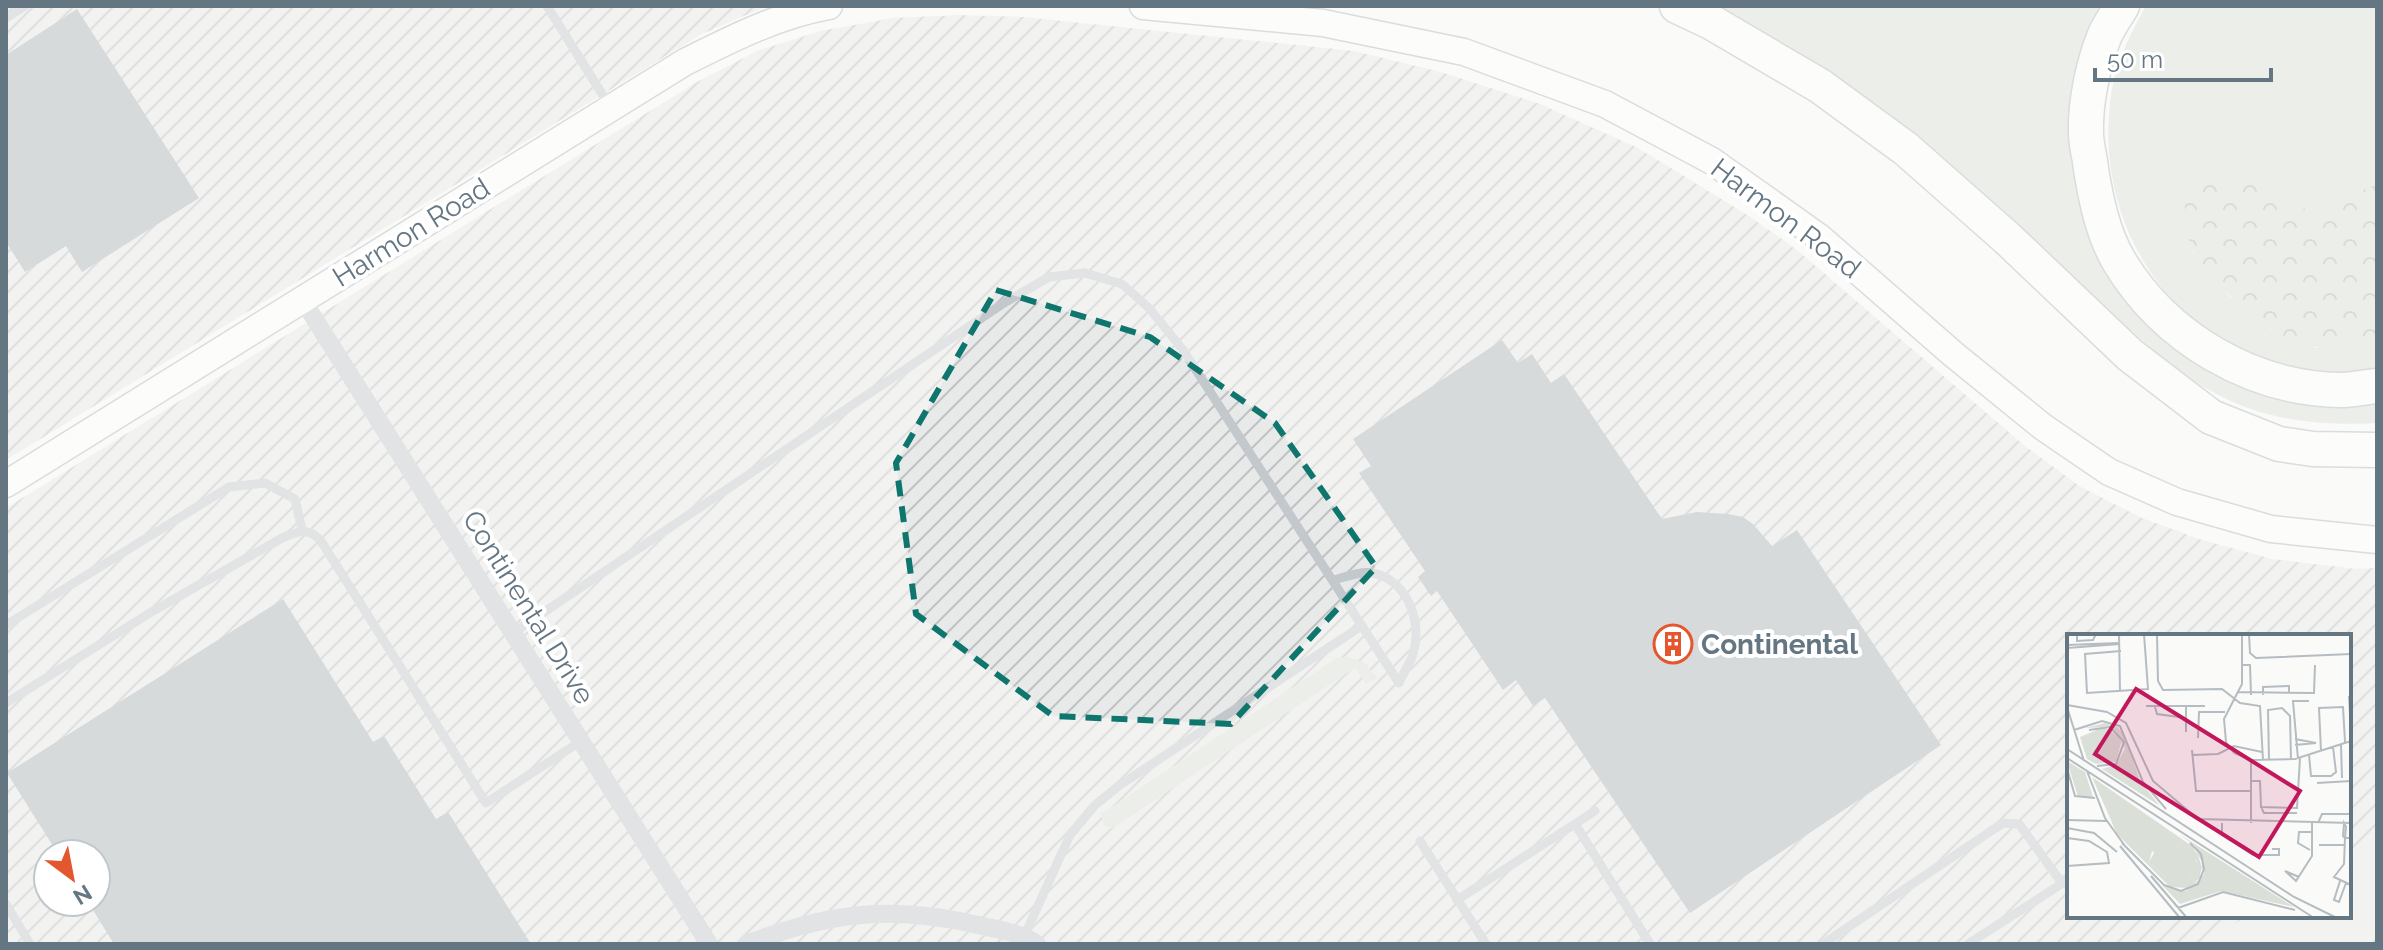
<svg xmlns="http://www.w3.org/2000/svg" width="2383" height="950" viewBox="0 0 2383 950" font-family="Raleway,sans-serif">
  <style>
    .built { fill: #e8e9e9 }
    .industrial { fill: url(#industrial-furrows); fill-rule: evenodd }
    .green { fill: #dadfd7 }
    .forest { fill: url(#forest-crowns) }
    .building { fill: #aab3b9 }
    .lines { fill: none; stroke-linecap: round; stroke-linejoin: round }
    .secondary-casing { stroke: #b3babf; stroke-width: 29 }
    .highway-casing { stroke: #b4b9bd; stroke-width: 37 }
    .lane { stroke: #c3c8cc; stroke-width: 9 }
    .street { stroke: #c3c8cc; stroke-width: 18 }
    .secondary { stroke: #fff; stroke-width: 26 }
    .highway { stroke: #fff; stroke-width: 34 }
    .marked { fill: none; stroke: #0f766e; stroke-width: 6; stroke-dasharray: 16 10; stroke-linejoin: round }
    .labels { text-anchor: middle; stroke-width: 8; stroke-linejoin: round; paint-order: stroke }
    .street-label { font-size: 28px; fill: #657683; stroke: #fff }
    .poi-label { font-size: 28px; font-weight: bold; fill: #657683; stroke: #fff; text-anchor: start }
    .inset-road { fill: none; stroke: #b5bdc2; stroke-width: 2 }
    .view { fill: #c2185b; fill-opacity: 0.15; stroke: #c2185b; stroke-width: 4 }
    .inset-edge { fill: none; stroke: #657683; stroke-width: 4 }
  </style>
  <defs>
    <pattern id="industrial-furrows" width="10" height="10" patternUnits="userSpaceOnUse" patternTransform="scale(2)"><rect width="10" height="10" fill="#e8e9e9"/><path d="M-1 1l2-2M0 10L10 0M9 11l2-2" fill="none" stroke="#c0c1c2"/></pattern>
    <pattern id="forest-crowns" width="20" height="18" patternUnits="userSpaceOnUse" patternTransform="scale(2)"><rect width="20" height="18" fill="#dadfd7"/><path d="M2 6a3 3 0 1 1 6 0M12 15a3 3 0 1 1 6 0" fill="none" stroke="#b4b9b4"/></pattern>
  </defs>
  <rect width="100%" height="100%" fill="#fafaf8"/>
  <path class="built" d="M2377,834V944H2203L2247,916H2349V852Z"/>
  <path class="industrial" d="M6,6H767L702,34L662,58L6,460Z
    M959,15L1023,17L1354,51L1441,72L1540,104L1638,148L1749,216L1797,250L2025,446L2081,487L2142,518L2199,539L2272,559L2356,569L2377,568V834L2349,852V636H2069V916H2247L2203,944H6V508L697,82L757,51L820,31L893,18ZM48,854H96V902H48Z"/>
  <path class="green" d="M1716,6H2112L2083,76L2141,312L2377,403V423C2334,425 2292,423 2251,409C2189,388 2142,340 2095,297C2053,259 2012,220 1970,182C1898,118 1802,49 1716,6Z
    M2146,6H2377V184L2319,210L2290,207L2265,188L2193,251L2229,296L2271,329L2316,348L2377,341V370C2346,373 2316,374 2286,367C2266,363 2248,353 2230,344C2138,295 2093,186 2113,84C2119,56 2132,31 2146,6Z
    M1348,657L1365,663L1377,678L1366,684L1355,668L1111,829L1104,825L1101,814L1337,658Z"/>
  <path class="forest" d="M2238,180L2265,188L2290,207L2319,210L2377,184V341C2364,346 2329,350 2316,347C2274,341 2211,286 2193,249C2185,233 2184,218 2185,201L2203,186Z"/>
  <path class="building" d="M77,9L199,198L82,272L66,246L25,272L6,242V55Z
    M1502,340L1518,363L1532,354L1551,383L1564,374L1662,519L1697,512L1728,514L1743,517L1753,524L1772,546L1797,530L1941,745L1690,913L1545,698L1533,706L1516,680L1503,690L1437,591L1431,596L1418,577L1425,571L1359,473L1371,466L1353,439Z
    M283,599L373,742L384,736L436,819L448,812L531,944H114L88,902H96V854H58L7,773Z"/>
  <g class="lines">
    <defs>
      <path id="secondary" d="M1143,6L1323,23L1464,52L1605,104L1712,161L1819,237L1953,354L2043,427L2109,472L2177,502L2271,529L2377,540
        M6,484L685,62C731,39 778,15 829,6"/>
      <path id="highway" d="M1677,6L1711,22L1820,86L1906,149L2008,239L2130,355L2211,417L2279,444L2313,449L2377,450
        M2122,6C2116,16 2108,27 2104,37C2093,65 2085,103 2086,133C2086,145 2090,157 2091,169C2096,200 2103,234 2119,261C2165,338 2252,389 2341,390C2353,390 2365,387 2377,386"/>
    </defs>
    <use href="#secondary" class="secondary-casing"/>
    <use href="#highway" class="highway-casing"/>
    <path class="lane" d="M547,6L609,105
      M6,18L25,6
      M6,625L229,487L265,483L295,499L302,530
      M513,633L1004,303L1049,277L1085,273L1122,284L1149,308L1183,350L1399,683C1403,673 1410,664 1413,654C1423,622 1407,579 1372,573C1361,571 1345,577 1334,580
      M6,703L153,611L282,538C299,531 308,527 321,541L486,803L581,741
      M1575,824L1650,944
      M1420,841L1486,944
      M1457,900L1595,811
      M6,904L30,944
      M1023,939L1070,835L1095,805L1120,785L1360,627
      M1823,944L2003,823L2019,824L2062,883
      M1968,944L2069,879
      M2376,944L2377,943"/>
    <path class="street" d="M302,299L709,944
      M747,944C829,912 892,905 978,925C999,930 1019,932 1037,944"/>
    <use href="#secondary" class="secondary"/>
    <use href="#highway" class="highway"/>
  </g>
  <path d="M0 0H2383V950H0ZM996,290L1150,337L1275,423L1376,567L1231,724L1053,716L916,614L896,463Z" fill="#fafaf8" fill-opacity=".55" fill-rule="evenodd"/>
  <path class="marked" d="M996,290L1150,337L1275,423L1376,567L1231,724L1053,716L916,614L896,463Z"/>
  <defs>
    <symbol id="building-ring" viewBox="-11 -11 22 22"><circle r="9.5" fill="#fff" stroke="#e4572e" stroke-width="1.5"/><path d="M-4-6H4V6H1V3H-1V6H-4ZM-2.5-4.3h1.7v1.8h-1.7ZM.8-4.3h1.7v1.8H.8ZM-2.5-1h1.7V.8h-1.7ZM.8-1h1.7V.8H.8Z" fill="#e4572e"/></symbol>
  </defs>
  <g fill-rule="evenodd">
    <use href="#building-ring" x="1651" y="622" width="44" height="44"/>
  </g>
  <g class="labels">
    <g class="street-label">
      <text transform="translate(1786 218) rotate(37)" y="10">Harmon Road</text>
      <text transform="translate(411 232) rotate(-32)" y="10">Harmon Road</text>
      <text transform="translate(529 607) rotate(58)" y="10">Continental Drive</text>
    </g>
    <g class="poi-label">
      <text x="1701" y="654">Continental</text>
    </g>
  </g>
  <g transform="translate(2067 634)">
    <rect width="284" height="284" fill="#fafaf8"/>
    <path d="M38,89L50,93L57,100L73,147L93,172L35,135L49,131L58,115L46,93L18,94ZM37,93L55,105L49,128L29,130L20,125L13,103ZM0,127L18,138L26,163H11ZM25,143L125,212L136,229L132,246L121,254L103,253L50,200ZM109,211L130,227L124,243L99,244L82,228L86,214ZM112,200L227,273L154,257L113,270L95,251L119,257L137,240L128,212Z" fill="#dadfd7" fill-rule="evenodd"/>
    <path d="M83,204L109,211L127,224L131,230L127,241L114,247L99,244L82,228L87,219L79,209ZM156,233L173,243L178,252L146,249L147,235Z" fill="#dadfd7"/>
    <path class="inset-road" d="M10,0V7L26,6L29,0M52,0L53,57M90,0L91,47L96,56L155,55L173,69L193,72L196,126M175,0V50L157,85L159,108L167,119L184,126L228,125L284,107M182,0L183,19L189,24L284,20M0,11L51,9M0,14L53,10M54,17L18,20L20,59L81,55L77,0M176,31H183L184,61M171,58L247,59L248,31M196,61V53L222,52V60M282,62L284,100M0,71L40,78L59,89L86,147L131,185L284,189M79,72H138M0,73L17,127M88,73L90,80L119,84M119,73V98M7,96L35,87L53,92L76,148L99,175M22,96L43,93L57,108L49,130L30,132M131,104L132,78H158M228,111L249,109L228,105M274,111L275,144M0,115L227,263L270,284M125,116L129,157H184M254,117L252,74L276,73L278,108M126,121L151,120L167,112L195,118M242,121L244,142H264L269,138L266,113M0,124L247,284M231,125L226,67H242M184,126V189M202,126L201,76L215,74L223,82L224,126M0,134L8,162L28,164M20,137L38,184L58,212M184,147H193L194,173L230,174L233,124M250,149L284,147M194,173L197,179H230M0,186L39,187M155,189V201L186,221H212V215H205M251,189L255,180H284M277,189L279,193L278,204L276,202ZM0,194L27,199L50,218M0,204L22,207L40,218L42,229L0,232M284,204H278L277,230L267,243L284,251M55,209L97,251L114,257L131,250L137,235L134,220L123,209M252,211H277M53,212L113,284M243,216L231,209L232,198H245M84,242L120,284M232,243L218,237L229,247L245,222V189M273,247L267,266L272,268L279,249M111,274L156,258L228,276"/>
    <path class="view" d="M69,55L233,157L192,223L28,120Z"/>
    <rect width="284" height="284" class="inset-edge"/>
  </g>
  <rect width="2383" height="950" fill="none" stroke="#657683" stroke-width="16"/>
  <g transform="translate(72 878) rotate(148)"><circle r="38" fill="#ffffff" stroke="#c1c8cd" stroke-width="2"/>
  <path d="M0-6L14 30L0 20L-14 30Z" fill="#e4572e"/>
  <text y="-12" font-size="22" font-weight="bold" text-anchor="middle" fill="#657683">N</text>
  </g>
  <path d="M2095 68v12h176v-12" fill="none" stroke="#657683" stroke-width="4"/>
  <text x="2107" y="68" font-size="24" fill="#657683" stroke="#ffffff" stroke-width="6" paint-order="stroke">50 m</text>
</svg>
